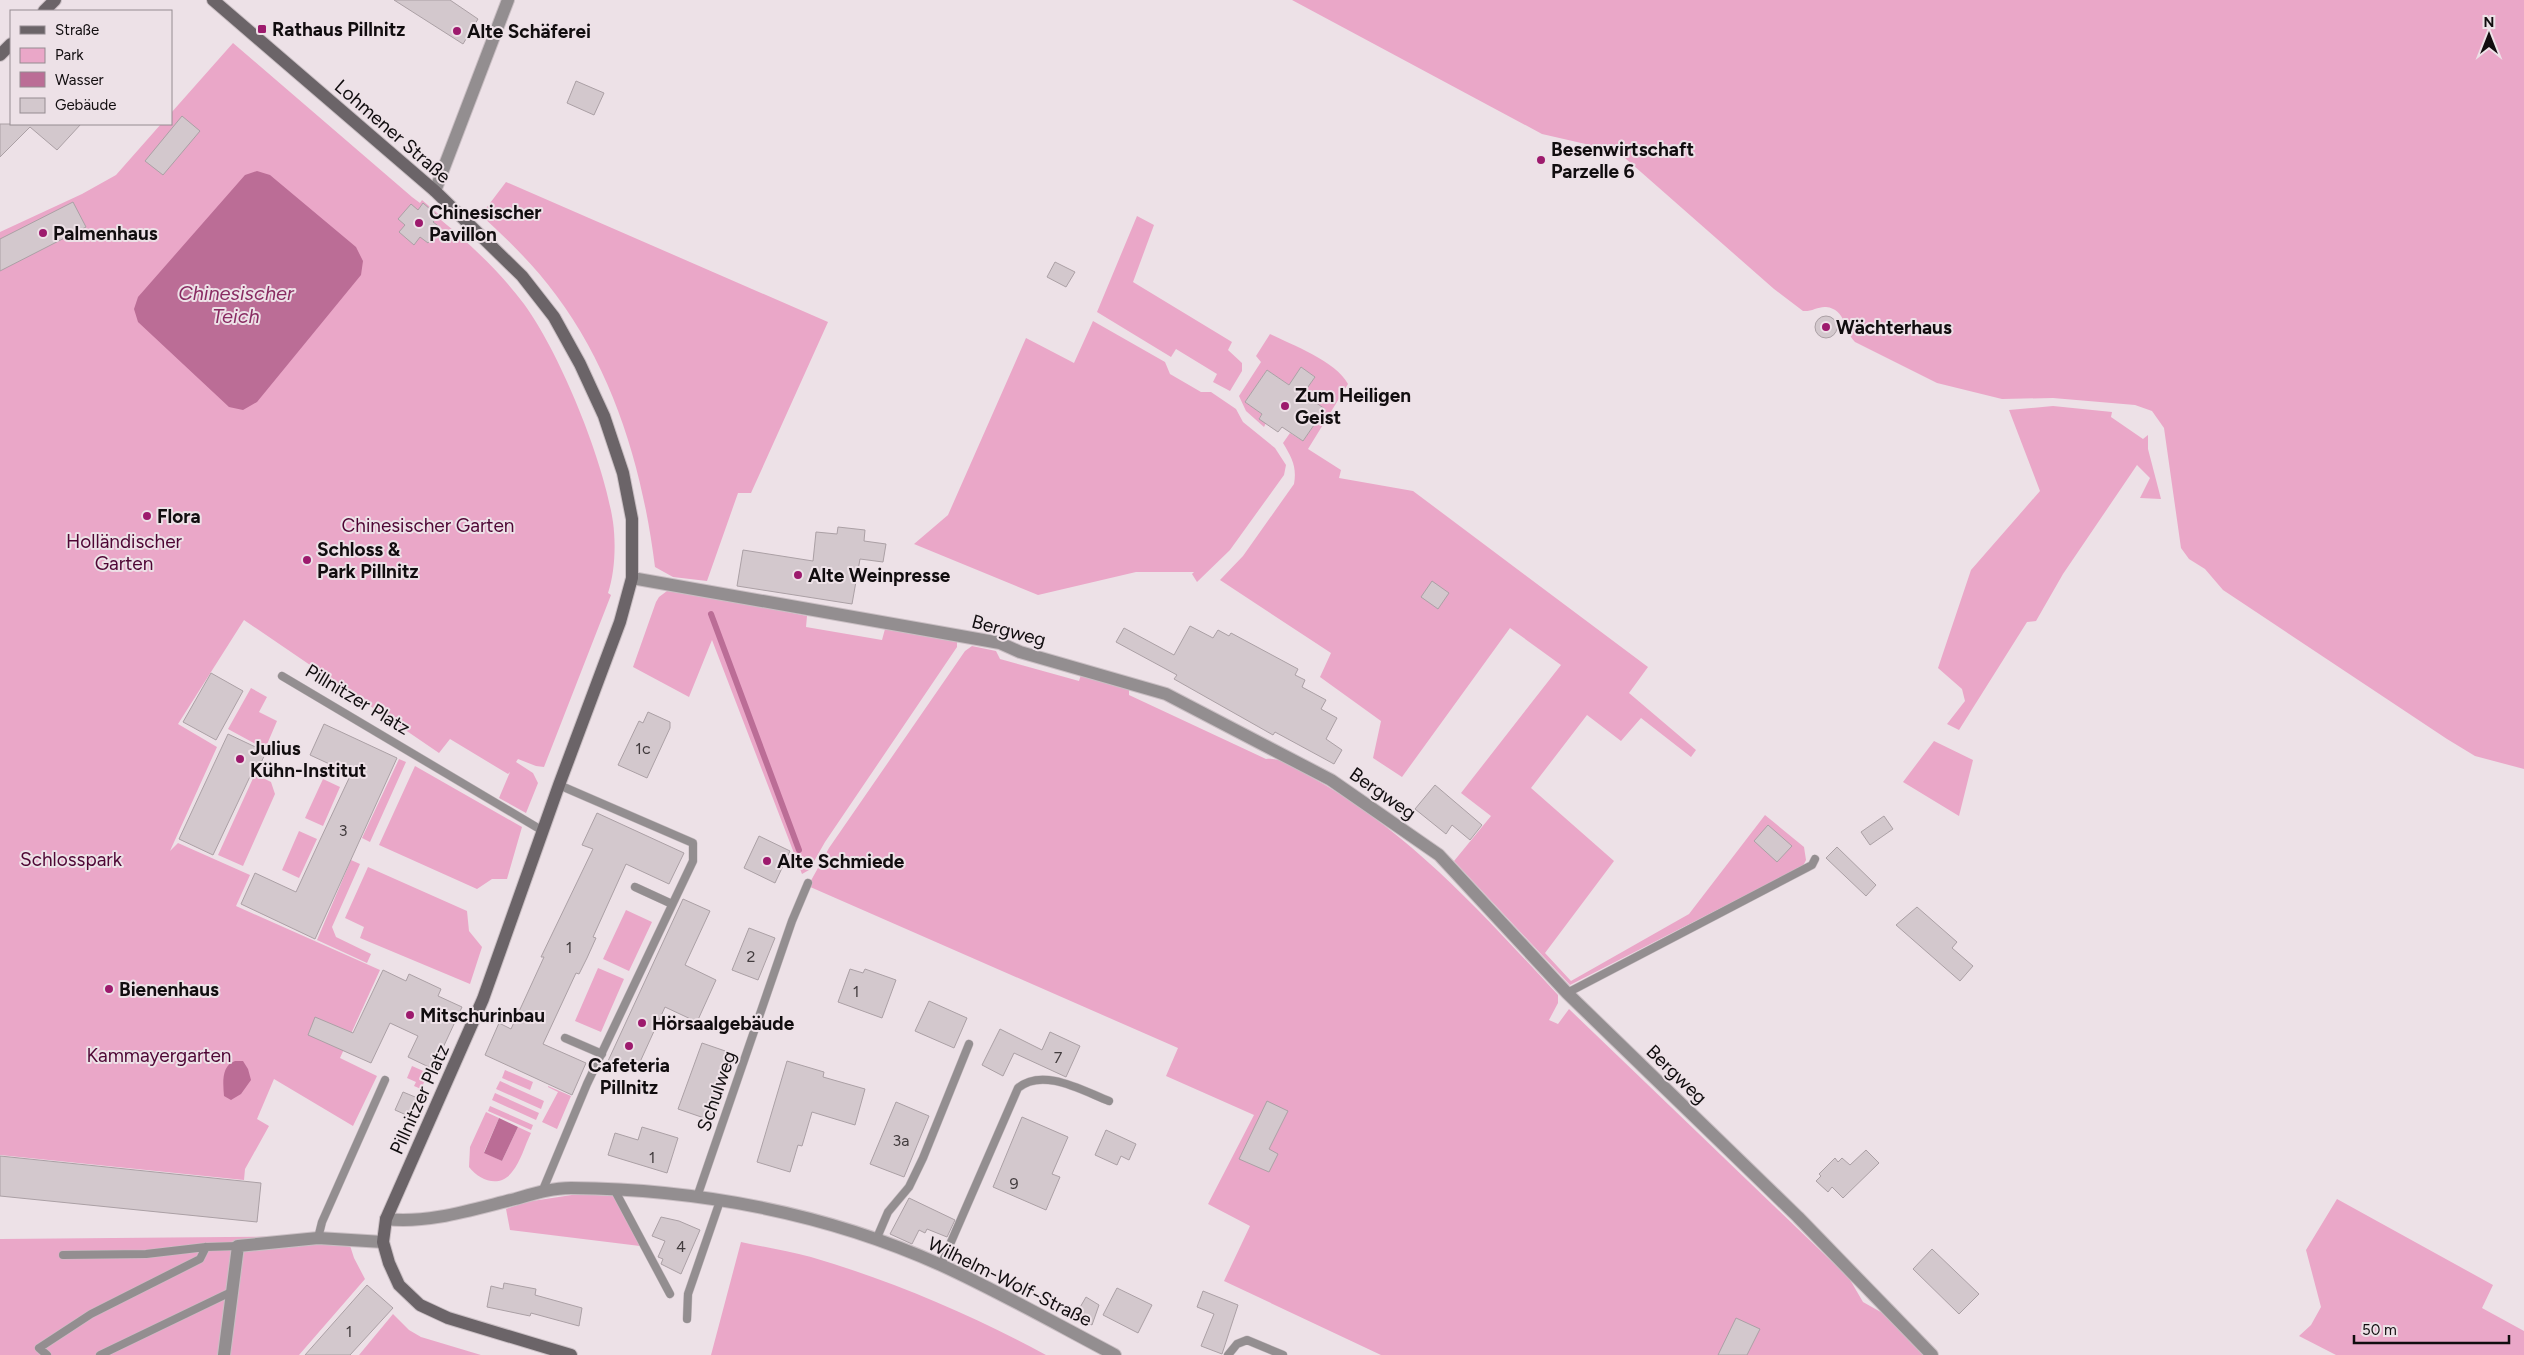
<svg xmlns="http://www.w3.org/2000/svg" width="2524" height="1355" viewBox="0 0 2524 1355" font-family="Figtree,sans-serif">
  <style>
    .green { fill: #eaa7c8 }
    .water { fill: #bb6d96 }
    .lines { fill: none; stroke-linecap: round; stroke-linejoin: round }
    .stream { stroke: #bb6d96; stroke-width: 6 }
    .building { fill: #d3c8cd; stroke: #aba0a5 }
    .lane-casing { stroke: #cabfc4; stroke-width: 9 }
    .street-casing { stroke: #cabfc4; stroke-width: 14 }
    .secondary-casing { stroke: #cabfc4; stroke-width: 14 }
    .lane { stroke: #938e90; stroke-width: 8 }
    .street { stroke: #938e90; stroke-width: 12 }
    .secondary { stroke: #6b6468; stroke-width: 12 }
    .poi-dot { fill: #9d1a6d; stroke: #ede1e7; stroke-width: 2 }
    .labels { text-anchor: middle; stroke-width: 4; stroke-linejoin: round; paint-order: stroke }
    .number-label { font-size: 16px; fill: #423c3e }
    .poi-label { font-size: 19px; font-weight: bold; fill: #110d0f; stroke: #ede1e7; text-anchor: start }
    .street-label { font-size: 19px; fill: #110d0f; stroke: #ede1e7 }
    .park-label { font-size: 19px; fill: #4e0634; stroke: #ede1e7 }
    .water-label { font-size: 20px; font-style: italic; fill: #892b62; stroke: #ede1e7 }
  </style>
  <rect width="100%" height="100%" fill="#ede1e7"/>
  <path class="green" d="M1292,0H2524V769L2475,756L2447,739L2223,590L2205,569L2189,559L2181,548L2164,428L2152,411L2135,405L2053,398L2002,399L1937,383L1855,342C1844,331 1846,309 1826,307C1819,306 1811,312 1803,311L1774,289L1625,158L1603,148L1542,134Z
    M233,43L412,197L420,203L422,200L443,218L441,220C472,246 500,272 524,304C560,353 604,461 613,522C616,544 615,572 608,593L611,595L544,767L536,766L518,759L516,762L533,773L538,783L526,813L499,798L510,772L508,774L450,739L439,753L244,620L178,724L217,747L170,851L178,843L250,875L236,906L380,970L340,1058L377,1076L353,1126L274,1079L257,1119L269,1126L245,1169L244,1180L0,1155V232L82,194L116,175L161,124H171V113Z
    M506,182L828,322L751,493H738L707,581L673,577L655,567C643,471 615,374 556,295C534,265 508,240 481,215Z
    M1137,216L1154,225L1133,282L1232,342L1228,350L1242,363V371L1230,391L1213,382L1217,374L1176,349L1171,357L1097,312Z
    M1093,321L1165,362L1170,374L1201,392H1211L1236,409L1243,422L1275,448L1286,465L1284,475L1230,550L1197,582L1192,574L1194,572H1136L1038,595L914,544L948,515L1026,338L1074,363Z
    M1270,334C1292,345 1336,361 1348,384L1308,449L1341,470L1339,478L1413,491L1648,667L1629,693L1696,750L1691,757L1641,718L1621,741L1587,715L1531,788L1614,861L1545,953L1571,981L1689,914L1765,815L1804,847L1806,860L1803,866L1570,985L1454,861L1491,816L1461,793L1561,665L1510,628L1402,777L1373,758L1381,721L1320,677L1331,653L1220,580L1243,556L1294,484C1297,467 1292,458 1283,443L1290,433L1303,441L1325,409L1303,394L1315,377L1301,367L1289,385L1267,370L1245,402L1262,414L1259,418L1266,423L1264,427L1246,411L1239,396L1261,362L1256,356Z
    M2053,406L2112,412L2111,417L2143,439L2148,435V449L2161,499L2140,498L2150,478L2137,465L2063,574L2036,621L2027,622L1959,730L1947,724L1965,701L1962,689L1938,668L1971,570L2040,491L2009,410Z
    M667,591L709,596L807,616L806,627L882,640L885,629L957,642V647L825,842L809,870L802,874L712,640L689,697L633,667L656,602L659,597Z
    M972,646L996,651L1000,659L1079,681L1081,675L1129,689V695L1266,759C1282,757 1297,769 1311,777C1408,830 1483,914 1558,995V1003L1549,1020L1558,1024L1569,1009L1849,1278L1863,1302L1886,1315L1924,1355H1381L1224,1281L1250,1226L1208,1204L1254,1115L1166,1076L1178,1048L808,886L829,848L965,651Z
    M251,688L267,697L259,712L277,721L265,749L228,729Z
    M1934,741L1973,760L1959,816L1903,782Z
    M399,759L406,762L370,842L362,838Z
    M415,766L522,827L507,879H492L477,889L379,845Z
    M255,774L271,782L275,794L243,866L218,855Z
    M323,779L340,787L323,826L305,818Z
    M299,831L317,839L299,878L282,870Z
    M351,860L360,864L332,927L336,937L371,954L367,963L317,940Z
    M368,867L467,911L469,931L482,947L470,984L360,938L364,927L345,918Z
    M626,910L652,922L629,971L603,959Z
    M598,968L624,979L601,1032L575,1021Z
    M412,1066L428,1073L421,1089L414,1086L416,1082L407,1078Z
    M505,1070L533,1082L530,1090L502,1078Z
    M500,1081L544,1101L541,1109L496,1089Z
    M548,1086L571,1096L557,1129L542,1122L558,1092L548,1087Z
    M495,1093L539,1113L536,1120L492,1100Z
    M490,1106L533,1125L531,1130L488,1111Z
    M486,1112L499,1118L484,1152L502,1161L518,1127L531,1133C525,1145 521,1161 512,1172C500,1188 480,1181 469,1167L470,1147Z
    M578,1194L614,1196L640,1246L510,1230L506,1209L526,1202Z
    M2337,1199L2493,1285L2482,1308L2524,1331V1355H2336L2299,1336L2311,1325L2321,1307L2306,1250Z
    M347,1236L354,1258L365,1279L299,1355H0V1239Z
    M741,1242C764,1247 788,1251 811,1257C893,1281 972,1315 1046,1355H711Z
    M393,1314L409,1330L421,1337L481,1355H359Z"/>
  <path class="water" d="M257,171L270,175L356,247L363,261L361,275L257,402L243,410L229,407L138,322L134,309L138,297L245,175Z
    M235,1061H243L248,1069L251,1080L241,1094L231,1100L224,1096C223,1083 221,1066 235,1061Z
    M499,1118L518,1127L502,1161L484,1153Z"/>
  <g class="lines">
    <path class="stream" d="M711,614L799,850"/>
  </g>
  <path class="building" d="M394,0H450L478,19L463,44Z
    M576,81L604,93L594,115L567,103Z
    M182,116L200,131L163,175L145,161Z
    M0,124H81L57,150L30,127L0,157Z
    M73,202L86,227L0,271V239Z
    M423,203L438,216L433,222L441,228L428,243L420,237L414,245L399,232L405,225L398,219L411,204L418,210Z
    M1055,262L1075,272L1066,287L1047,277Z
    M1815 327a11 11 0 1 1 22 0a11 11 0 1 1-22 0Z
    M1301,367L1315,377L1303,394L1325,409L1303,441L1282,427L1278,432L1259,419L1262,414L1245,402L1267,370L1289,385Z
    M838,527L865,530L864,541L886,544L883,562L860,559L852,604L737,586L743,550L813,561L816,532L837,534Z
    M1432,581L1449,593L1438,609L1421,597Z
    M1190,626L1213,638L1218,630L1229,636L1231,633L1298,669L1295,675L1305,680L1302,687L1326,700L1321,709L1337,718L1326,739L1342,750L1334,764L1275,732L1273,735L1174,679L1177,675L1116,642L1124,628L1174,655Z
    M211,673L243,691L216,740L183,722Z
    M648,712L670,722V728L647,778L618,765L639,721L643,723Z
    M324,724L397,758L315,939L241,904L255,873L296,892L320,840L351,774L310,755Z
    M228,734L266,752L259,767L255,766L213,855L179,839Z
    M1435,785L1482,825L1470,840L1452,825L1446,834L1415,809Z
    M597,813L684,853L669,884L626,864L593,937L596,938L587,958L579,974L576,973L543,1044L586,1063L572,1095L485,1055L499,1023L511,1029L544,957H541L593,849L582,845Z
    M1884,816L1893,829L1870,845L1861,832Z
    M1768,825L1792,846L1777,862L1754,841Z
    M759,836L790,851L775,883L744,868Z
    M1837,847L1876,885L1866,896L1826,858Z
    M683,899L710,911L685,965L716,980L697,1022L665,1007L635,1073L608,1061Z
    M1917,907L1957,942L1952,948L1973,966L1960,981L1896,925Z
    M749,928L775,938L758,980L732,970Z
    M850,969L863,973L865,969L896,980L882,1018L838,1002Z
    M383,970L406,981L409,974L441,989L438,996L462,1007L433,1069L408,1057L418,1036L390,1023L371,1063L308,1035L315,1017L353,1033Z
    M929,1001L967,1018L954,1048L915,1031Z
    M1000,1029L1042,1050L1050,1032L1080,1046L1066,1077L1014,1053L1003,1076L982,1065Z
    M702,1043L734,1054L710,1120L678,1109Z
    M787,1061L824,1072L823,1077L865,1089L855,1125L812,1112L802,1146L798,1145L790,1172L757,1162Z
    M403,1092L420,1099L411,1117L395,1110Z
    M1267,1101L1288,1111L1269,1149L1278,1154L1269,1172L1239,1159Z
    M896,1102L929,1116L904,1177L870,1164Z
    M1022,1117L1068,1137L1052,1174L1060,1177L1046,1210L993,1187Z
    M642,1127L678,1138L667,1173L608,1155L615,1133L638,1140Z
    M1106,1130L1136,1144L1129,1160L1121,1156L1117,1165L1095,1155Z
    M1866,1150L1879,1163L1843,1198L1832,1187L1828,1192L1816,1181L1821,1176L1819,1174L1835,1158L1838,1162L1842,1158L1850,1165Z
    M0,1156L261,1183L257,1222L0,1196Z
    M909,1198L955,1220L947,1237L927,1229L925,1233L919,1230L912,1244L890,1234Z
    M661,1217L679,1221L700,1230L681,1274L661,1264L663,1259L658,1257L665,1241L652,1236Z
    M1932,1249L1979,1294L1959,1314L1913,1269Z
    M504,1283L536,1289L535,1295L582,1308L579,1326L531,1313L530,1316L487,1307L491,1286L503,1289Z
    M367,1285L393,1308L350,1355H305Z
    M1117,1288L1152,1305L1138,1333L1103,1315Z
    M1203,1291L1238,1305L1222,1354L1201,1346L1214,1314L1197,1307Z
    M1086,1297L1099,1305L1092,1325L1075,1316Z
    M1736,1318L1760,1329L1747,1355H1718Z"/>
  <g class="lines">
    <defs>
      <path id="lane" d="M282,676L543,831
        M635,887L672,904
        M1567,993L1812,865L1815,859
        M565,1038L602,1054
        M614,1189L670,1294
        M542,1192L587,1084L693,861V843L559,785
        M697,1197L792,921L808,883
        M318,1238L322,1222L385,1080
        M876,1240L888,1212L909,1187L923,1158L969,1044
        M63,1255L146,1254L206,1247L238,1246
        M941,1265L1018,1088C1043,1067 1083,1091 1109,1101
        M687,1319L688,1294L720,1201
        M47,1355L39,1348L91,1314L200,1259L206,1247
        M100,1355L231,1292
        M1228,1355L1237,1344L1247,1340L1283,1355"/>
      <path id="street" d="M435,191L508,0
        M632,578L1000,643L1020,652L1166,694L1331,780L1439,855L1567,993L1798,1217L1932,1355
        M386,1219C428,1224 474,1209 515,1199C533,1194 552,1188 571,1188C697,1189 826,1213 941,1265C1000,1292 1058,1325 1115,1355
        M224,1355L238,1246L318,1238L383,1242"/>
      <path id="secondary" d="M213,0L435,191L522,276L554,317L580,364L604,416L623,473L632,519V578L620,622L559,785L483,999L386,1219L383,1242L389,1263L399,1285L420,1305L448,1318L571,1355
        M44,11L55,0
        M0,55L11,44"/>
    </defs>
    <use href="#lane" class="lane-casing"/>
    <use href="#street" class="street-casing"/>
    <use href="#secondary" class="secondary-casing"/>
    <use href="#lane" class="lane"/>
    <use href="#street" class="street"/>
    <use href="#secondary" class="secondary"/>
  </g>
  <g class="poi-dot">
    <rect x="257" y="24" width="10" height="10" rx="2.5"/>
    <circle cx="457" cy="31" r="5"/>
    <circle cx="1541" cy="160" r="5"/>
    <circle cx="419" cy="223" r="5"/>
    <circle cx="43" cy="233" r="5"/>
    <circle cx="1826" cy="327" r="5"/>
    <circle cx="1285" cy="406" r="5"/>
    <circle cx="147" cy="516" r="5"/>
    <circle cx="307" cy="560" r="5"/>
    <circle cx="798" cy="575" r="5"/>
    <circle cx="240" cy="759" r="5"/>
    <circle cx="767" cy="861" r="5"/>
    <circle cx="109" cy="989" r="5"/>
    <circle cx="410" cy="1015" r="5"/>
    <circle cx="642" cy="1023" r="5"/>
    <circle cx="629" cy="1046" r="5"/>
  </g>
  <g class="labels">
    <g class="number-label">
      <text x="643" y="754">1c</text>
      <text x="343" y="836">3</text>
      <text x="569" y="953">1</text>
      <text x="751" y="962">2</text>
      <text x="856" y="997">1</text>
      <text x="1058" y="1063">7</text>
      <text x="901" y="1146">3a</text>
      <text x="652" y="1163">1</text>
      <text x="1014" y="1189">9</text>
      <text x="681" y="1252">4</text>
      <text x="349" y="1337">1</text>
    </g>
    <g class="poi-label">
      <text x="272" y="36">Rathaus Pillnitz</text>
      <text x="467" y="38">Alte Schäferei</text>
      <text x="1551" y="156">Besenwirtschaft<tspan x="1551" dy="22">Parzelle 6</tspan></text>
      <text x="429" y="219">Chinesischer<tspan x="429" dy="22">Pavillon</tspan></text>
      <text x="53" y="240">Palmenhaus</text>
      <text x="1836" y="334">Wächterhaus</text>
      <text x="1295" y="402">Zum Heiligen<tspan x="1295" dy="22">Geist</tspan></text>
      <text x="157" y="523">Flora</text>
      <text x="317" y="556">Schloss &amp;<tspan x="317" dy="22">Park Pillnitz</tspan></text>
      <text x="808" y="582">Alte Weinpresse</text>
      <text x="250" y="755">Julius<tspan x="250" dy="22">Kühn-Institut</tspan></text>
      <text x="777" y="868">Alte Schmiede</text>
      <text x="119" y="996">Bienenhaus</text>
      <text x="420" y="1022">Mitschurinbau</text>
      <text x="652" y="1030">Hörsaalgebäude</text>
      <text x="629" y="1072" text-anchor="middle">Cafeteria<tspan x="629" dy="22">Pillnitz</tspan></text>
    </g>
    <g class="street-label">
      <text transform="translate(393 131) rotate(41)" y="7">Lohmener Straße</text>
      <text transform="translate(1009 630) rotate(15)" y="7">Bergweg</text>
      <text transform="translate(358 699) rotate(31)" y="7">Pillnitzer Platz</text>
      <text transform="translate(1383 793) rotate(35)" y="7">Bergweg</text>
      <text transform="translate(1677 1074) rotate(44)" y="7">Bergweg</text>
      <text transform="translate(716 1091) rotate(-71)" y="7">Schulweg</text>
      <text transform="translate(419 1099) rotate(-66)" y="7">Pillnitzer Platz</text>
      <text transform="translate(1010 1281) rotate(26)" y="7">Wilhelm-Wolf-Straße</text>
    </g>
    <g class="park-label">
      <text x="428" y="532">Chinesischer Garten</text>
      <text x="124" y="548">Holländischer<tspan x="124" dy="22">Garten</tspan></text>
      <text x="71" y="866">Schlosspark</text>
      <text x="159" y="1062">Kammayergarten</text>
    </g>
    <g class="water-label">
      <text x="236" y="300">Chinesischer<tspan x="236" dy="23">Teich</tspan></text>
    </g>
  </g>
  <rect x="10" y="10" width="162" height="115" fill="#ede1e7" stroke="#958c91"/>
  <rect x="20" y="26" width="25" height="8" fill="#6b6468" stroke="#958c91"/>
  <text x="55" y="35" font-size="15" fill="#110d0f">Straße</text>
  <rect x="20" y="48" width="25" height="15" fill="#eaa7c8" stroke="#958c91"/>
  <text x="55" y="60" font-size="15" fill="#110d0f">Park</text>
  <rect x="20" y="72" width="25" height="15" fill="#bb6d96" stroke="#958c91"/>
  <text x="55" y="85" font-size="15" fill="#110d0f">Wasser</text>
  <rect x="20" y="98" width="25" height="15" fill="#d3c8cd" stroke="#958c91"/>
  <text x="55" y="110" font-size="15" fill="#110d0f">Gebäude</text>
  <g transform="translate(2489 35)" stroke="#ede1e7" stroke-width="4" paint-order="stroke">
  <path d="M0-4L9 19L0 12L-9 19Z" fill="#110d0f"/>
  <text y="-8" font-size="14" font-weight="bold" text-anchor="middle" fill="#110d0f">N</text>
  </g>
  <path d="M2354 1335v8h155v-8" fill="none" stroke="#110d0f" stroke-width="2.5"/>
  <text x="2362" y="1335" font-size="15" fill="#110d0f" stroke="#ede1e7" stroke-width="4" paint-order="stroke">50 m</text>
</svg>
